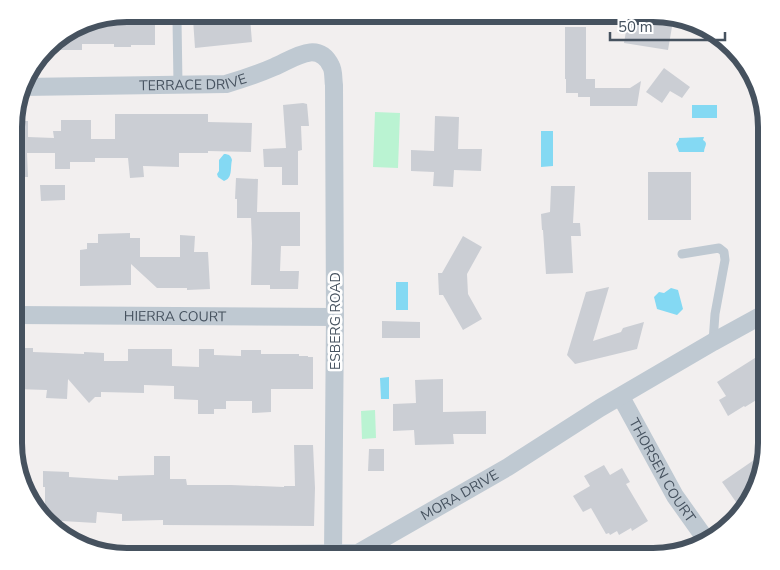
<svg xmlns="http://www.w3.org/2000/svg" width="780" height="570" viewBox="0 0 780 570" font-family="'Nunito Sans',sans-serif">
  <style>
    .green { fill: #baf3d2 }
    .water { fill: #84d9f3 }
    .building { fill: #cbced4 }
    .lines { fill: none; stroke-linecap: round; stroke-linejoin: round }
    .service { stroke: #bfc9d2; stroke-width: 9 }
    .minor { stroke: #bfc9d2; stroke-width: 18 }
    .labels { text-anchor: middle; stroke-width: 5; stroke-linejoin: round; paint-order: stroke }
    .street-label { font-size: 14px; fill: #46525f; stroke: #fff }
    .rim { fill: none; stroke: #46525f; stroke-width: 6 }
  </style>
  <rect width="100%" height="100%" fill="#f2efef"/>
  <path class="green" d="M375,112L400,113L398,168L373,167Z
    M763,141L766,142V197L755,195Z
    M375,410L376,438L362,439L361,411Z"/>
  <path class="water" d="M692,105H717V118H692Z
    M541,131H553V166L541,167Z
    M704,137L703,140C709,144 704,146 704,152H679L676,144L679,140V138Z
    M224,154C229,154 231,156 232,160C230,168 233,178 224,181L218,177L217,174L219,171V160Z
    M396,282H408V310H396Z
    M671,288L678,290L683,309L677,315L657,309L654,297L659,292L664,293Z
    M389,377V399H381L380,378Z"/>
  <path class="building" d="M657,14V18L673,21L668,50L624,43L627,25L601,20L602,15Z
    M250,18L252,42L195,48L193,19Z
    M155,19V45H131V47H114V44H82V50H56V40L80,26H98V20Z
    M565,27H586V79H595V88H630L641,81L637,106H590V97H578V93H566V79H565Z
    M664,68L690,87L682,98L670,91L662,103L646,92Z
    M303,103L307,104L309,126H301L302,150L298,151V185H282V167H264L263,149L286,148L283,105Z
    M115,114H208V122L252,123L251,152L208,151V153H179V167L143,166L144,177L130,178L128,158H95V162H70V169H55V153H27L28,177H16V173H15V121H28V137L54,138L53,131H61V120H91V139H115Z
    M435,116L459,117L458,149H482L481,171L454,170L453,187L433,186L434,172L411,171V150L434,151Z
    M648,172H691V220H648Z
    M236,178L258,179L257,212H300V246H281L280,271H299L298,289H270V285H251L252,243L251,218H237V199H235Z
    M40,185H65V200L41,201Z
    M551,186H575L573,223H580L581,236H571L573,273L546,274L543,230H542L541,214L550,212Z
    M130,233V238H140V257H180V235L195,236L194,252H208L210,289L187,290V288H157L131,264V285L80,286V250L87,249V243H98V234Z
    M463,236L482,247L467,274L468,294L482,319L463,330L443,295H439L438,273H442Z
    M609,287L593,341L621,332L623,328L644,322L637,349L575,364L567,355L586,292Z
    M382,321L420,322V338H382Z
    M15,348H33V352L84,354V352L104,353V361H128V349H172V366L199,367V349H214V355L241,356V350H261V354H299V356H308V357H313V389H271V412L252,413V401H226V409H214V414H198V400L174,399V386L144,385V393L101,392V397H95L89,403L68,379L67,399L46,398L47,390L15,389Z
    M766,351V394L745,407L744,406L728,416L719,400L726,396L717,382Z
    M443,379V412L486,411V434H453L454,444L415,445L414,430L393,431V404L416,403L415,380Z
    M294,445H313L315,488L314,526L163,525V520L122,521V514L97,512L96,523L62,521V523L49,522L45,518V487H43V471L69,472V477L118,480V476L154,475V456H170V479H186L187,485H231L284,487V486H295Z
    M369,449H384V471H368Z
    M754,460L759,468L743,512L722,482Z
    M604,465L610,475L622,468L630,482L626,484L648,521L632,531L631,528L619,535L617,531L610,535L609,533L606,534L591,508L583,512L573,496L590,486L584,476Z"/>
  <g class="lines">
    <path class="service" d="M177,19L178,85
      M682,254L719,248L724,252L725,260L715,314L713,342"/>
    <g class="minor">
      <path id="s1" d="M23,87L226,84C243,79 258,74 274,67C293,59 318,39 331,66C334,71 333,80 334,85L335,317L333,556"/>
      <path id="s2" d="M15,315L335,317"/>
      <path id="s3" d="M621,397L675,496L707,541"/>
      <path id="s4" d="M119,556L358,553L508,467L600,408L713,342L766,313"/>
    </g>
  </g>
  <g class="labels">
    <g class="street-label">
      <text dy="5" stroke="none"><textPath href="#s1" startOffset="170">TERRACE DRIVE</textPath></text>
      <text dy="5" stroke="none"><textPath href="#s2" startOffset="160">HIERRA COURT</textPath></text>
      <text transform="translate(335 321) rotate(-90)" y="5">ESBERG ROAD</text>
      <text dy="5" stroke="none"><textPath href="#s3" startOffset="84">THORSEN COURT</textPath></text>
      <text dy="5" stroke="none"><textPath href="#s4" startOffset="356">MORA DRIVE</textPath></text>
    </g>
  </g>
  <path d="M0 0H780V570H0ZM127 22H653A105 105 0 0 1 758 127V443A105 105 0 0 1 653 548H127A105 105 0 0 1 22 443V127A105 105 0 0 1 127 22Z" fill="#fff" fill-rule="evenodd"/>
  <path class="rim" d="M127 22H653A105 105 0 0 1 758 127V443A105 105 0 0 1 653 548H127A105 105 0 0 1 22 443V127A105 105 0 0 1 127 22Z"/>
  <path d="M610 32v8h115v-8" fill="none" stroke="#46525f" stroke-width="2.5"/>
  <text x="618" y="32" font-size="15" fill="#46525f" stroke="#ffffff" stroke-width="4" paint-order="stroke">50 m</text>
</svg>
